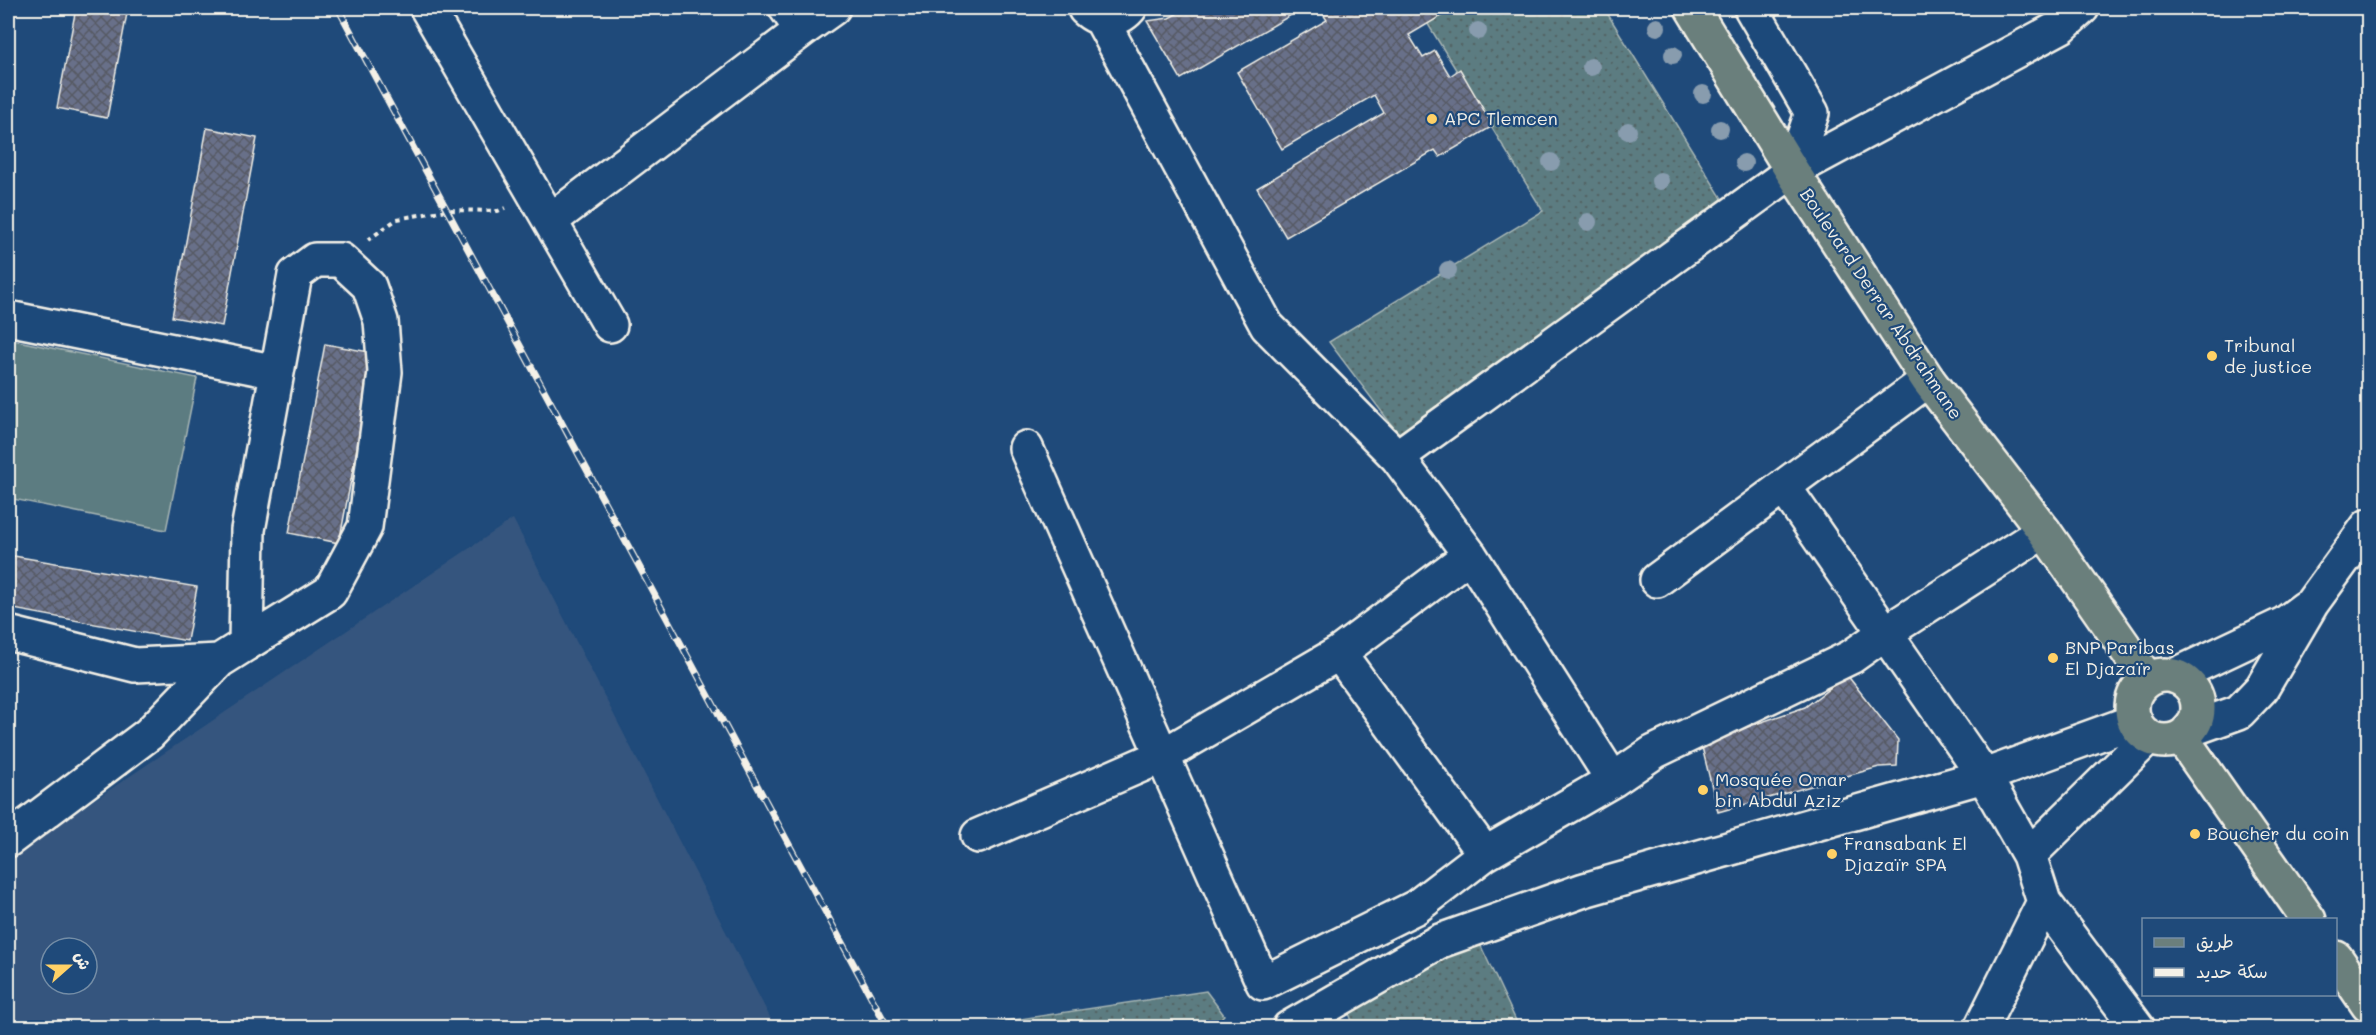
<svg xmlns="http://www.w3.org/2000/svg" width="2376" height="1035" viewBox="0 0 2376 1035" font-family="Mali,'Playpen Sans Arabic',sans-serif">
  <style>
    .built { fill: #35557e; fill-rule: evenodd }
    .grass { fill: url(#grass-dots); stroke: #a8b6b4; stroke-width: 1.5 }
    .garden { fill: #5c7c81; stroke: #a8b6b4; stroke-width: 1.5 }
    .building { fill: url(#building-cross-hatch); stroke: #f4f1e8; stroke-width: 1.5 }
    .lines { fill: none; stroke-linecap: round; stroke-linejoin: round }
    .minor-casing { stroke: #f4f1e8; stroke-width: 38 }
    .major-casing { stroke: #f4f1e8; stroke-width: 38 }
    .path { stroke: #f4f1e8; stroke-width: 4; stroke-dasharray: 4.5 4.5; stroke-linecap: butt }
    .minor { stroke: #1f4a7a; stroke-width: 33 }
    .major { stroke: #6b7f7c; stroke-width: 33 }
    .rail-casing { stroke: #f4f1e8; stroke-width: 7 }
    .rail { stroke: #1f4a7a; stroke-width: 4.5; stroke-dasharray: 14; stroke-linecap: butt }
    .tree { fill: #889cae }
    .poi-dot { fill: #ffd166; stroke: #1f4a7a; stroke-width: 2 }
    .labels { text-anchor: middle; stroke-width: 4.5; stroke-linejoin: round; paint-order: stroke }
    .poi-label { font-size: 18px; fill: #f4f1e8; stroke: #1f4a7a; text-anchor: start }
    .street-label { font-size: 18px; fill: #f4f1e8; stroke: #1f4a7a }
  </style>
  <defs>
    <pattern id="grass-dots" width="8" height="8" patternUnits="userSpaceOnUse" patternTransform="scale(1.5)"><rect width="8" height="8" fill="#5c7c81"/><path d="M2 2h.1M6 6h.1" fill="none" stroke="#536566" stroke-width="1.8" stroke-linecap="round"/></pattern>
    <pattern id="building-cross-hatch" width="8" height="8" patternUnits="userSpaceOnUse" patternTransform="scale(1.5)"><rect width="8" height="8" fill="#676f89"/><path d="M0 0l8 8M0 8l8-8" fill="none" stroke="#565a64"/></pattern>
  </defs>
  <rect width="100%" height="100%" fill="#1f4a7a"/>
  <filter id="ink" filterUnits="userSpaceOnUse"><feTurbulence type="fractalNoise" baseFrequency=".0167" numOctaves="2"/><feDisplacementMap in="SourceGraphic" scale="12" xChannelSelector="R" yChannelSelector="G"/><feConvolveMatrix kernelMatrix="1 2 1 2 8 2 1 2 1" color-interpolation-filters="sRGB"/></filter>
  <g filter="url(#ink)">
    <path class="built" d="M513,519L775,1027L8,1028V858ZM51,948H87V984H51Z"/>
    <path class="grass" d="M1418,8H1604L1723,200L1400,436L1329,342L1543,211Z
      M1479,942L1519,1027H1354L1348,1010L1417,965Z
      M1206,991L1224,1015L1212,1027H967Z"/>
    <path class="garden" d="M8,339L197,378L166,530L8,498Z"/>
    <path class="building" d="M76,8H128L107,118L57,108Z
      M1187,8H1303L1181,79L1147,21L1169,18Z
      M1319,8H1391L1394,11L1400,8H1443L1446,13L1409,35L1423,58L1435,51L1450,76L1460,69L1493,126L1440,157L1435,150L1286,237L1257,188L1384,113L1374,95L1282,149L1237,72L1327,20Z
      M207,128L257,138L222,326L172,317Z
      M325,344L375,353L339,543L289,533Z
      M8,555L197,587L187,641L8,608Z
      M1847,675L1898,740L1897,766L1879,767L1718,812L1701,743L1805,707Z"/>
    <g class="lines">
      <defs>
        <path id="minor" d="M427,8L610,325
          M1751,8L1812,113L1792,171
          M1085,9C1099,22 1117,23 1130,8
          M1101,19L1267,326L1397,457L1470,555L1613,780
          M802,30L833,8
          M550,221L802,30L786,8
          M8,318L277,372
          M1026,448L1263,983L1416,907L1485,854L1613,780L1654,752L1851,657L1885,633L2044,531
          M1397,457L1792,171L2062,26L2082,8
          M1784,487L1984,776L2029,855L2044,902L2138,1028
          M1657,580L1928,380
          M8,633L135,665L219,661L246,644L248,530L295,275L315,260H341L369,286L381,321L385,372L365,527L330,592L246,644
          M1339,653L1485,854
          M2174,676L2284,624L2305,608
          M2189,730L2239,712L2262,688L2312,603L2368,526
          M978,836L1162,756L1339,653L1470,555
          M8,840L149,734L219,661
          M2029,855L2149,737
          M1289,1028L1440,941L1584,890L1984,776L2135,721
          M1981,1028L2044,902"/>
        <path id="major" d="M1692,8L1792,171L1928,380L2044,531L2147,679
          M2132 708a33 33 0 1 1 66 0a33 33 0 1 1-66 0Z
          M2181,737L2309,920
          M2336,958L2368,1005"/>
      </defs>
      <use href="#minor" class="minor-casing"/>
      <use href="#major" class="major-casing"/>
      <path class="path" d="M368,240L397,219L447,210L498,211L505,208"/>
      <use href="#minor" class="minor"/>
      <use href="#major" class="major"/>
      <defs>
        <path id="rail" d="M338,8L888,1028"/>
      </defs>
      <use href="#rail" class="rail-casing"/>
      <use href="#rail" class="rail"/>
    </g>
    <g class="tree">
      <circle cx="1657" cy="27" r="9"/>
      <circle cx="1478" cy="31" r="9"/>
      <circle cx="1673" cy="55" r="9"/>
      <circle cx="1591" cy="67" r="9"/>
      <circle cx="1703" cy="94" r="9"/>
      <circle cx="1720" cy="129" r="9"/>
      <circle cx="1628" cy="131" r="9"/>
      <circle cx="1551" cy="162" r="9"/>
      <circle cx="1744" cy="163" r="9"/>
      <circle cx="1660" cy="181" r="9"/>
      <circle cx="1588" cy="222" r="9"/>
      <circle cx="1448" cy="270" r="9"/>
    </g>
  </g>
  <g class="poi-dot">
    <circle cx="1432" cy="119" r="6"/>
    <circle cx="2212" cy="356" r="6"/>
    <circle cx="2053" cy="658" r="6"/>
    <circle cx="1703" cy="790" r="6"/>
    <circle cx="2195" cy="834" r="6"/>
    <circle cx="1832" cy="854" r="6"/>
  </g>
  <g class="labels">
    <g class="poi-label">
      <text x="1444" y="125">APC Tlemcen</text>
      <text x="2224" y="352">Tribunal<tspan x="2224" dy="21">de justice</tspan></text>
      <text x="2065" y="654">BNP Paribas<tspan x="2065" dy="21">El Djazaïr</tspan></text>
      <text x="1715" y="786">Mosquée Omar<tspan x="1715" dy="21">bin Abdul Aziz</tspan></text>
      <text x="2207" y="840">Boucher du coin</text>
      <text x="1844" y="850">Fransabank El<tspan x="1844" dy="21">Djazaïr SPA</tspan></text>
    </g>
    <g class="street-label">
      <text transform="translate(1881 304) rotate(56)" y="6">Boulevard Derrar Abdrahmane</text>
    </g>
  </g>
  <rect width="2376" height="1035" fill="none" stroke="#1f4a7a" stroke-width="30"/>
  <rect x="15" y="15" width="2346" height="1005" fill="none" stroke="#f4f1e8" stroke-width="2" filter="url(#ink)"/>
  <rect x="2142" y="918" width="195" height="78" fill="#1f4a7a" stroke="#748da6" stroke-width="1.5"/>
  <rect x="2154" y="938" width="30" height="9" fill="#6b7f7c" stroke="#748da6" stroke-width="1.5"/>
  <text x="2196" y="948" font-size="18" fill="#f4f1e8">طريق</text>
  <rect x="2154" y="968" width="30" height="9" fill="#f4f1e8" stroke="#748da6" stroke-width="1.5"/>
  <text x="2196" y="978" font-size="18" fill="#f4f1e8">سكة حديد</text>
  <g transform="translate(69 966) rotate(69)"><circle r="28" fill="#1f4a7a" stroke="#748da6" stroke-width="1.5"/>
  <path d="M0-4.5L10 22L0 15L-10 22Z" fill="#ffd166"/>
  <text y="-9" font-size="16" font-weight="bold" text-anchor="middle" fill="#f4f1e8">ش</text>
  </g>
</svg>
